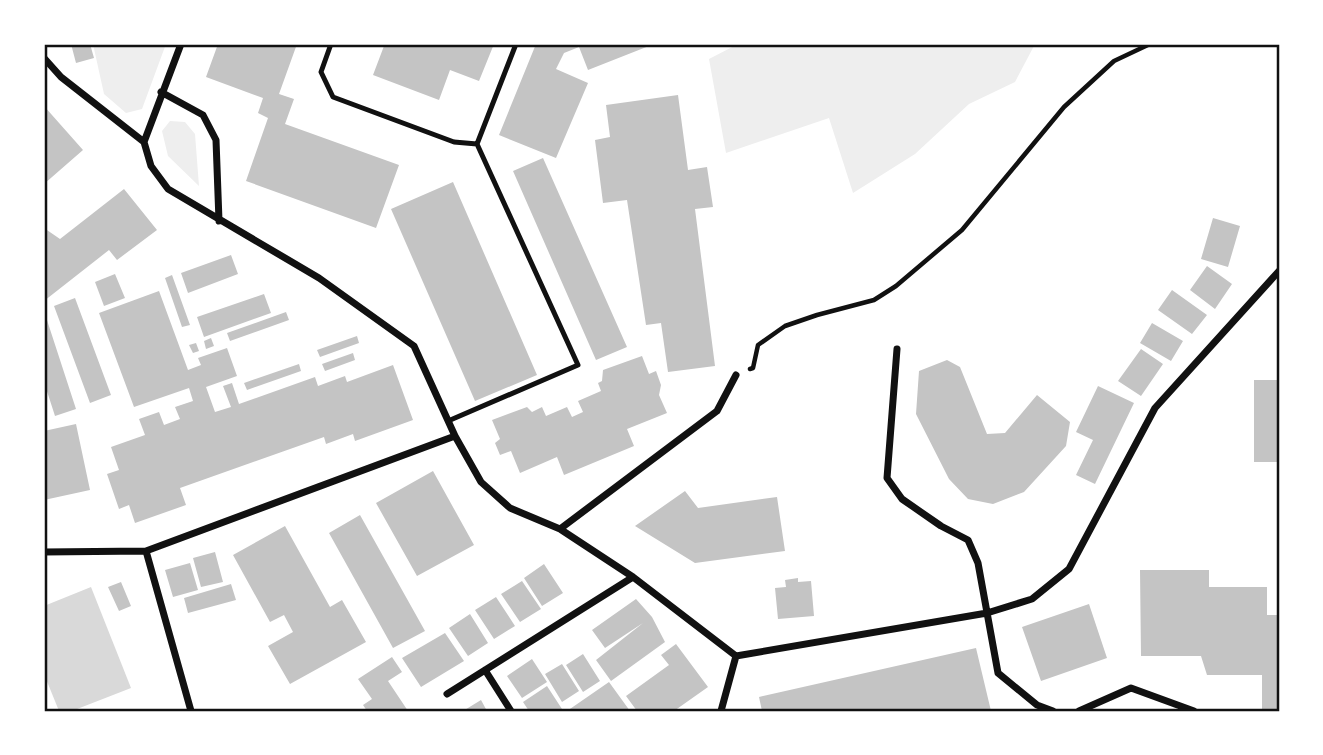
<svg xmlns="http://www.w3.org/2000/svg" width="1323" height="755" viewBox="0 0 1323 755" font-family="'PT Serif',serif">
  <style>
    .green { fill: #eee }
    .water { fill: #d9d9d9 }
    .building { fill: #c4c4c4 }
    .lines { fill: none; stroke-linecap: round; stroke-linejoin: round }
    .path { stroke: #111; stroke-width: 4.5 }
    .service { stroke: #111; stroke-width: 5 }
    .minor { stroke: #111; stroke-width: 7 }
    .neatline { fill: none; stroke: #111; stroke-width: 2.5 }
  </style>
  <rect width="100%" height="100%" fill="#fff"/>
  <path class="green" d="M93,44H166L142,109L126,113L104,94Z
    M738,44H1035L1015,82L969,104L915,154L853,193L829,118L726,153L709,59Z
    M170,121L185,122L195,134L199,186L168,156L162,131Z"/>
  <path class="water" d="M91,587L131,688L72,711H59L44,674V606Z"/>
  <path class="building" d="M71,44H90L94,58L76,63Z
    M218,44H297L279,94L294,99L285,124L399,165L376,228L246,181L268,118L258,113L263,98L206,77Z
    M379,44H494L479,81L450,70L439,100L373,75L384,46Z
    M536,44H654L588,70L579,47L564,53L556,69L588,83L556,158L499,135Z
    M678,95L688,170L707,167L713,207L695,209L715,366L668,372L661,323L646,325L627,200L603,203L595,140L610,137L606,105Z
    M44,106L83,150L44,184Z
    M543,158L627,347L596,360L513,171Z
    M453,182L537,375L475,401L391,209Z
    M124,189L157,230L117,260L109,250L44,301V228L60,239Z
    M1213,218L1240,226L1228,267L1201,259Z
    M231,255L238,274L188,293L181,273Z
    M1207,266L1232,284L1215,309L1190,290Z
    M115,274L125,298L104,306L95,282Z
    M172,275L190,325L182,327L165,278Z
    M1172,290L1207,315L1192,334L1158,310Z
    M159,291L188,370L201,365L198,358L227,348L237,376L206,387L215,412L231,407L223,386L232,383L239,404L315,377L318,386L345,376L347,382L393,365L413,420L355,441L353,434L326,444L324,437L180,488L186,505L135,523L129,505L119,509L107,474L119,470L111,447L145,435L139,419L159,412L164,425L180,419L175,407L193,401L189,388L134,407L99,313Z
    M264,294L271,313L204,337L197,317Z
    M75,298L111,395L90,403L54,306Z
    M286,312L289,320L230,341L227,333Z
    M46,317L76,409L55,416L44,382V318Z
    M1152,323L1183,341L1171,361L1140,343Z
    M357,336L359,343L320,357L317,350Z
    M211,338L214,346L206,349L204,341Z
    M196,343L199,351L193,353L189,345Z
    M1141,349L1163,364L1141,396L1118,381Z
    M353,353L355,360L325,371L322,364Z
    M642,356L649,374L656,371L661,385L659,395L667,413L627,429L634,446L564,475L557,457L520,473L511,451L500,455L495,443L500,439L492,420L527,407L532,412L542,407L546,416L567,407L572,417L583,412L578,401L601,391L598,383L602,381L603,370Z
    M947,360L960,367L987,434L1005,433L1037,395L1070,422L1066,446L1024,492L993,504L968,499L949,479L916,414L919,371Z
    M299,364L301,371L247,390L244,383Z
    M1254,380H1279V462H1254Z
    M1098,386L1134,403L1095,484L1076,475L1093,440L1076,432Z
    M76,424L90,490L44,500V431Z
    M433,471L474,545L417,576L376,503Z
    M685,491L698,508L777,497L785,551L695,563L635,526Z
    M360,515L425,631L393,648L329,533Z
    M285,526L330,607L342,600L366,642L290,684L268,646L293,632L284,615L270,622L233,555Z
    M215,552L223,582L201,587L193,558Z
    M190,563L198,590L173,597L165,570Z
    M544,564L563,593L542,606L524,578Z
    M1140,570H1209V587H1267V615H1279V710H1262V675H1207L1201,656H1141Z
    M798,578V582L811,581L814,616L778,619L775,588L786,587L785,580Z
    M522,581L541,609L520,622L501,594Z
    M121,582L131,606L119,611L108,587Z
    M231,584L236,600L188,613L184,598Z
    M496,597L515,626L494,639L475,610Z
    M636,599L652,617L665,642L611,681L596,660L643,623L605,648L592,630Z
    M1089,604L1107,658L1041,681L1022,627Z
    M470,614L488,643L468,656L449,628Z
    M445,633L464,661L421,687L402,658Z
    M676,644L708,687L674,711H637L626,696L669,665L661,655Z
    M976,648L991,711H762L759,697Z
    M583,654L600,681L583,692L566,665Z
    M392,657L402,672L388,681L408,711H367L363,705L372,699L358,679Z
    M532,659L547,682L522,698L507,676Z
    M562,664L579,691L562,702L545,674Z
    M609,682L630,711H567Z
    M547,686L562,709L558,711H529L523,702Z
    M481,700L487,711H463Z"/>
  <g class="lines">
    <path class="path" d="M750,369L753,368L758,345L785,326L817,315L874,300L896,286L962,230L1064,107L1114,61L1150,44"/>
    <path class="service" d="M331,44L321,72L333,97L454,142L477,144
      M448,421L578,365L477,144L516,44"/>
    <path class="minor" d="M181,44L144,142L151,166L168,189L319,278L414,346L455,436L481,482L510,508L560,529L633,577L736,656L987,613L1032,599L1069,569L1155,408L1279,271
      M44,58L61,77L144,142
      M161,92L203,115L216,140L219,221
      M897,349L887,478L902,499L941,526L968,540L978,563L998,673L1037,705L1053,711
      M560,529L717,411L736,375
      M146,551L191,711
      M44,552L146,551L455,436
      M485,670L511,711
      M447,694L633,577
      M721,711L736,656
      M1079,711L1131,688L1194,711"/>
  </g>
  <rect width="1323" height="755" fill="none" stroke="#ffffff" stroke-width="91"/>
  <rect x="46" y="46" width="1232" height="664" class="neatline"/>
</svg>
